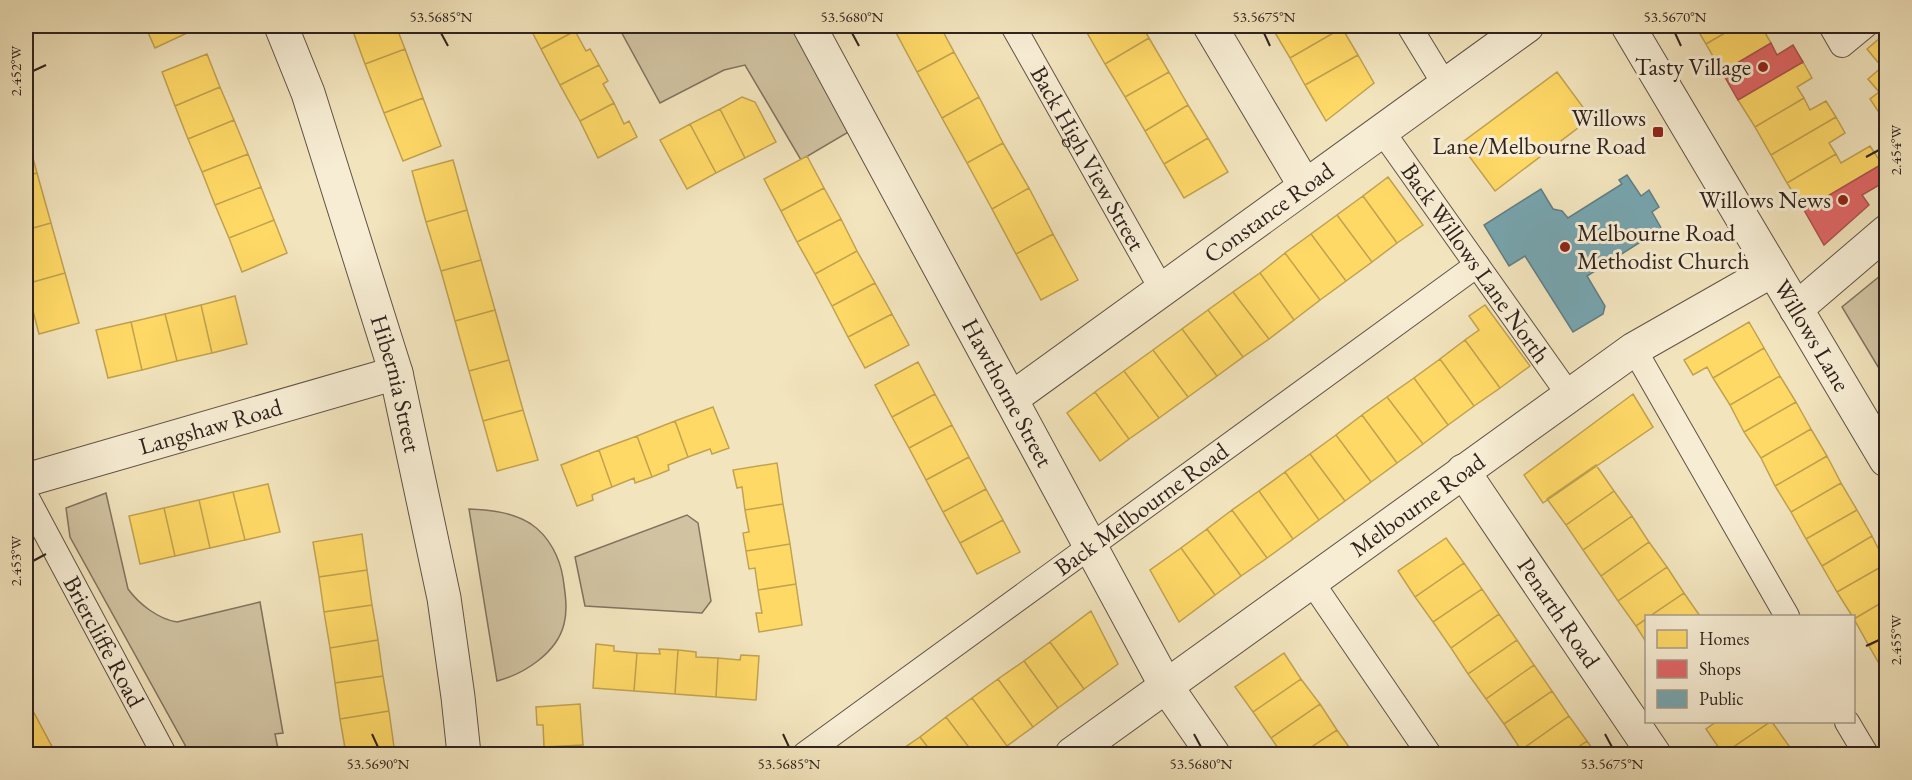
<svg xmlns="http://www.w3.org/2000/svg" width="1912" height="780" viewBox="0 0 1912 780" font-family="'EB Garamond',serif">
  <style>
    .green { fill: #d1c3a2; stroke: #807360; stroke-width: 1.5 }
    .homes { fill: #ffd966; stroke: #c1a250; stroke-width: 1.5 }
    .shops { fill: #e06666; stroke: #ab5250; stroke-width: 1.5 }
    .public { fill: #76a5af; stroke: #617e84; stroke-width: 1.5 }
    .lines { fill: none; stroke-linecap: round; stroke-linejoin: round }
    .lane-casing { stroke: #605346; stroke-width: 26 }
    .street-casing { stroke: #605346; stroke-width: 35 }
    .lane { stroke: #f7edd4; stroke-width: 24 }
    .street { stroke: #f7edd4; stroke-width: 33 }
    .ticks { fill: none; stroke: #30231e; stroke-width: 2 }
    .poi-dot { fill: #8f2418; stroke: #f7edd4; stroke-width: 2 }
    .labels { text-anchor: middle; stroke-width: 6; stroke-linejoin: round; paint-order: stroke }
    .poi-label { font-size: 24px; fill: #30231e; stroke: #f7edd4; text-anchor: end }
    .street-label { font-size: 24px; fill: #30231e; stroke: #f7edd4 }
    .neatline { fill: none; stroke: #30231e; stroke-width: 2 }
    .ticks-label { font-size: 15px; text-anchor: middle; fill: #30231e }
  </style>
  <rect width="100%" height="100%" fill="#f2e4bd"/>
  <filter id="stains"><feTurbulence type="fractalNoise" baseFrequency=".00333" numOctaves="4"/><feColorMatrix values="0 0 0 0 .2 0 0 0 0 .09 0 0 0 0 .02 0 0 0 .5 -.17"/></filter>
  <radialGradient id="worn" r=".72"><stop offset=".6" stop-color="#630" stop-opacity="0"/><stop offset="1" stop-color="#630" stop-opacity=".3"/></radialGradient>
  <path class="green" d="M618,26H809L862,124L801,160L745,65L724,70L660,103Z
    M1886,271V380L1842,307Z
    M106,493L128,589C139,604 158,619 177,622L260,602L283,733L275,734L279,754H190L70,537L66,508Z
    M469,509C491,510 512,512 531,524C549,536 560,558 563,578C565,592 568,609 564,624C557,653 524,674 497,681Z
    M687,515L698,523L711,601L702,613L585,606L575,557Z"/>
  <path class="homes" d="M145,26H199L200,27L155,48Z
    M351,26H396L405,49L365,64Z
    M529,26H572L575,31L541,49Z
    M895,26H940L954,52L917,72L893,27Z
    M1095,26H1142L1149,38L1105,64L1086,31Z
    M1285,26H1341L1342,28L1290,58L1274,31Z
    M1695,26H1737L1706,44Z
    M1737,26H1774L1764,31L1771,43L1722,72L1706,44Z
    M1342,28L1358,55L1305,85L1290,58Z
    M575,31L586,51L590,49L599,65L560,85L541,49Z
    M1149,38L1169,72L1125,97L1105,64Z
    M1880,38L1886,45V72L1867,49Z
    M405,49L423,98L384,113L365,64Z
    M954,52L979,97L942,118L917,72Z
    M207,54L220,87L175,106L162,72Z
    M1358,55L1374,83L1326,121L1305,85Z
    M1803,62L1812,78L1797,87L1804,98L1755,127L1738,100Z
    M599,65L608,81L603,84L614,103L580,121L560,85Z
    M1882,67L1886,72V123L1870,99L1879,92L1868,79Z
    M1169,72L1188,105L1145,131L1125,97Z
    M1557,72L1591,118L1495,191L1460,144Z
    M220,87L234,120L188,139L175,106Z
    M742,97L755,102L776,142L745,158L720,109Z
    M979,97L1003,143L967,163L942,118Z
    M423,98L441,146L403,161L384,113Z
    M1804,98L1810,110L1826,101L1836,117L1771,155L1755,127Z
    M614,103L624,124L629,121L637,137L598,158L580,121Z
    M1188,105L1208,138L1164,164L1145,131Z
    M720,109L745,158L716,173L690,124Z
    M1836,117L1845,133L1829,143L1836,154L1787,183L1771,155Z
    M234,120L248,154L202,172L188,139Z
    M690,124L716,173L687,189L660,140Z
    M26,132L37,173L26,176Z
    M1208,138L1228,172L1184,198L1164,164Z
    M1003,143L1029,188L992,209L967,163Z
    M1870,146L1882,164L1804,210L1787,183L1836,154L1841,163Z
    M248,154L261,187L215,205L202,172Z
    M807,156L824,188L781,211L764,179Z
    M453,160L467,210L426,222L412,171Z
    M37,173L51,223L26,230V176Z
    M1388,177L1423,225L1397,243L1363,196Z
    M261,187L274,220L229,238L215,205Z
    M824,188L841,219L797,242L781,211Z
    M1029,188L1053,234L1016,254L992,209Z
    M1363,196L1397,243L1372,262L1337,215Z
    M467,210L481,260L441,271L426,222Z
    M1337,215L1372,262L1346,281L1311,234Z
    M841,219L857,251L815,274L797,242Z
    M274,220L287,253L242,272L229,238Z
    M51,223L65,273L26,284V230Z
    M1053,234L1078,280L1041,300L1016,254Z
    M1311,234L1346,281L1320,300L1285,253Z
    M857,251L875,283L832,306L815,274Z
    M1285,253L1320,300L1294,320L1260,273Z
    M481,260L495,310L455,321L441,271Z
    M65,273L79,323L39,334L26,284Z
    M1260,273L1294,320L1269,339L1233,292Z
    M875,283L892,314L848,337L832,306Z
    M1233,292L1269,339L1243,357L1208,310Z
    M235,296L247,344L212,353L201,305Z
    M201,305L212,353L177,361L165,314Z
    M1485,305L1530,366L1500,388L1465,340L1479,330L1469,316Z
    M495,310L509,360L469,371L455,321Z
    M1208,310L1243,357L1217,376L1182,329Z
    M165,314L177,361L142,370L131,322Z
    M892,314L909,345L865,368L848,337Z
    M131,322L142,370L108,378L96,330Z
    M1749,322L1764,348L1713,378L1707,367L1693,375L1684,360Z
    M1182,329L1217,376L1188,397L1153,350Z
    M1465,340L1500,388L1474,406L1440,359Z
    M1764,348L1780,376L1730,405L1713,378Z
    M1153,350L1188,397L1159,418L1124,371Z
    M1440,359L1474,406L1448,425L1414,378Z
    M509,360L523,410L483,421L469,371Z
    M918,362L935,394L892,417L875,385Z
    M1124,371L1159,418L1129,439L1095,392Z
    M1780,376L1796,402L1744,432L1730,405Z
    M1414,378L1448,425L1423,444L1387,397Z
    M1095,392L1129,439L1100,461L1067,413Z
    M935,394L952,425L909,448L892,417Z
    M1633,394L1653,427L1543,503L1524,475Z
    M1387,397L1423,444L1397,463L1362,415Z
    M1796,402L1811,429L1761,458L1744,432Z
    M713,407L729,448L712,454L710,449L688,457L675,421Z
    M523,410L538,460L497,471L483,421Z
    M1362,415L1397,463L1371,482L1336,435Z
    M675,421L688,457L668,465L669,470L652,477L637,436Z
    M952,425L969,457L926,480L909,448Z
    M1811,429L1827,456L1775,486L1761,458Z
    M1336,435L1371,482L1345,501L1310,454Z
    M637,436L652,477L635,483L634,478L612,487L599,450Z
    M599,450L612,487L592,495L593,500L577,506L561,465Z
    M1310,454L1345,501L1319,520L1285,472Z
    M1827,456L1841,483L1791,512L1775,486Z
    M969,457L986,489L943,512L926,480Z
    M777,463L783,504L745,510L742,487L737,488L733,470Z
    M1596,465L1614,491L1566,525L1547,499Z
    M1285,472L1319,520L1293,539L1259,491Z
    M1841,483L1857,510L1806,539L1791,512Z
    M268,484L280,532L245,540L233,492Z
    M986,489L1003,520L960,543L943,512Z
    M1259,491L1293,539L1267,558L1232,510Z
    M1614,491L1632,516L1583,550L1566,525Z
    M233,492L245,540L210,548L199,500Z
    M199,500L210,548L175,556L164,508Z
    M783,504L790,544L746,551L743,533L749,532L745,510Z
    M164,508L175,556L140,564L129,516Z
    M1232,510L1267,558L1241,576L1207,529Z
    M1857,510L1872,536L1822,566L1806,539Z
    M1632,516L1649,542L1601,576L1583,550Z
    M1003,520L1020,552L977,574L960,543Z
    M1207,529L1241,576L1215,595L1181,548Z
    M362,534L367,570L319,577L313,542Z
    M1872,536L1886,564L1837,592L1822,566Z
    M1446,538L1464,563L1415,597L1398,571Z
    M1649,542L1667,567L1618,601L1601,576Z
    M790,544L796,584L758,590L755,568L749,569L746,551Z
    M1181,548L1215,595L1179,622L1150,570Z
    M1464,563L1482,589L1433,622L1415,597Z
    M1886,564V600L1854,619L1837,592Z
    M1667,567L1684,593L1650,616H1646V619L1636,626L1618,601Z
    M367,570L372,605L324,612L319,577Z
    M796,584L802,625L759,632L756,613H762L758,590Z
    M1482,589L1499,614L1451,648L1433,622Z
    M1684,593L1700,616H1650Z
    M1886,600V636L1869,646L1854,619Z
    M372,605L378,640L330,648L324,612Z
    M1091,611L1118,664L1084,689L1050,642Z
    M1499,614L1517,640L1468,674L1451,648Z
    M1646,619V642L1636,626Z
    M1886,636V671L1884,672L1869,646Z
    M378,640L383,676L335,683L330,648Z
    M1517,640L1534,665L1486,699L1468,674Z
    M1050,642L1084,689L1058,708L1024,661Z
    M596,644L614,646V651L637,653L634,691L593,688Z
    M659,649L678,650L675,694L634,691L637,653L660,654Z
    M678,650L696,652V657L718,658L716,697L675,694Z
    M1284,653L1301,679L1253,712L1235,687Z
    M741,655L759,656L756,700L716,697L718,658L740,660Z
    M1024,661L1058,708L1033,727L998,679Z
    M1534,665L1552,691L1504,724L1486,699Z
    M383,676L389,711L340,719L335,683Z
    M998,679L1033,727L1007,746L972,698Z
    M1301,679L1320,704L1271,738L1253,712Z
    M1552,691L1569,716L1521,750L1504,724Z
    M972,698L1007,746L995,754H974L946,717Z
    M580,704L583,745L544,747L543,725H537L536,707Z
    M1320,704L1337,730L1301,754H1282L1271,738Z
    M33,711L56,754H26V715Z
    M389,711L394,747L346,754L340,719Z
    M1569,716L1587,741L1568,754H1524L1521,750Z
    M946,717L974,754H933L920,737Z
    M1716,722H1770L1723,754L1706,729Z
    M1770,722H1772L1789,746L1776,754H1723Z
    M1337,730L1354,754H1301Z
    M920,737L933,754H895Z
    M1587,741L1596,754H1568Z
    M583,745V754H545L544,747Z"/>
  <path class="shops" d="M1771,43L1777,55L1793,45L1803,62L1738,100L1722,72Z
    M1882,164L1886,174V181L1862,195L1869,205L1824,245L1804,210Z"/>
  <path class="public" d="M1627,175L1641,196L1649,190L1659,207L1652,212L1664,233L1656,238L1653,234L1587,276L1605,306L1603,314L1573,332L1525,256L1509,266L1484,225L1541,189L1553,209L1562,211L1568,218L1622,184L1619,180Z"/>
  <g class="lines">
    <defs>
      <g id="lane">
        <path id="s1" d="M1013,26L1162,290"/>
        <path d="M1409,26L1445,85"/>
        <path d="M1831,26L1842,45L1865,26"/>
        <path id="s2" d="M1382,131L1569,395"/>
        <path d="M1634,349L1787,616"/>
        <path id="s3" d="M26,496L164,754"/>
        <path d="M1311,581L1429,754"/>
        <path d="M1847,722L1866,754"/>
        <path id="s4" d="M805,754L1477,265"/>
      </g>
      <g id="street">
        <path id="s5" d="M281,26L308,93L396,373L444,598L458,697L464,754"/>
        <path id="s6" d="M809,26L1166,686L1213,754"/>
        <path d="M1210,26L1305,186"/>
        <path id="s7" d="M1628,26L1886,460"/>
        <path d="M1796,309L1886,232"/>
        <path id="s8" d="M1011,399L1527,26"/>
        <path id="s9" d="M1463,471L1654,754"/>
        <path id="s10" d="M26,480L396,373"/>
        <path id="s11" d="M1072,754L1634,349L1773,270"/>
      </g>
    </defs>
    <use href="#lane" class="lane-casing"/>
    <use href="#street" class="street-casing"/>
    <use href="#lane" class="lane"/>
    <use href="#street" class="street"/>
  </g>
  <path class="ticks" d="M441,33L448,46M852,33L859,46M1264,33L1270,46M1675,33L1681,46M33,71L46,65M1866,157L1879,150M33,561L46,554M1866,646L1879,640M372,734L378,747M783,734L789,747M1194,734L1201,747M1605,734L1612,747"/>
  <g class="poi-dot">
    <circle cx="1763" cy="67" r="6"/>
    <rect x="1652" y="126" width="12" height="12" rx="3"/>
    <circle cx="1843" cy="200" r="6"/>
    <circle cx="1565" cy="247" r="6"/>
  </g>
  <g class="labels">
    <g class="poi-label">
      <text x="1751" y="75">Tasty Village</text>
      <text x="1646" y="126">Willows<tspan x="1646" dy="28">Lane/Melbourne Road</tspan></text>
      <text x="1831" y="208">Willows News</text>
      <text x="1577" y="241" text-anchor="start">Melbourne Road<tspan x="1577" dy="28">Methodist Church</tspan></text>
    </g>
    <g class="street-label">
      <text dy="8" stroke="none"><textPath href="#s1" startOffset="152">Back High View Street</textPath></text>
      <text dy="8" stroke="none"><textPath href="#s8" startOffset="318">Constance Road</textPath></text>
      <text dy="8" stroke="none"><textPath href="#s2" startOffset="162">Back Willows Lane North</textPath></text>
      <text dy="8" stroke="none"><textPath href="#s7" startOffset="360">Willows Lane</textPath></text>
      <text dy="8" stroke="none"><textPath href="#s5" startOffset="376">Hibernia Street</textPath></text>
      <text dy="8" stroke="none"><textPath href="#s6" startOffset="417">Hawthorne Street</textPath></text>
      <text dy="8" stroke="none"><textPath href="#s10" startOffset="192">Langshaw Road</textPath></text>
      <text dy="8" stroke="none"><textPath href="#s11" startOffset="426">Melbourne Road</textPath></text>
      <text dy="8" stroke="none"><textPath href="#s4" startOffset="416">Back Melbourne Road</textPath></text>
      <text dy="8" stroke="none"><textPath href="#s9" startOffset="171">Penarth Road</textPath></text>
      <text dy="8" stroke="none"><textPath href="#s3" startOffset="165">Briercliffe Road</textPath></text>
    </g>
  </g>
  <rect width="1912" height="780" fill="none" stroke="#f2e4bd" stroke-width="66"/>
  <rect x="1645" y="615" width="210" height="108" fill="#f7edd4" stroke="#a79c8b" stroke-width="1.5"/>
  <rect x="1657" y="630" width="30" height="18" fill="#ffd966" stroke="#a79c8b" stroke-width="1.5"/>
  <text x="1699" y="645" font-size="18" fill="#30231e">Homes</text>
  <rect x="1657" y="660" width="30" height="18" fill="#e06666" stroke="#a79c8b" stroke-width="1.5"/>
  <text x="1699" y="675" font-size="18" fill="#30231e">Shops</text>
  <rect x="1657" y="690" width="30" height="18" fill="#76a5af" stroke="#a79c8b" stroke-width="1.5"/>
  <text x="1699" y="705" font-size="18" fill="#30231e">Public</text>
  <rect x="33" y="33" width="1846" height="714" class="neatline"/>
  <g class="ticks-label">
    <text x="441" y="22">53.5685°N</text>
    <text x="852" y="22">53.5680°N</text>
    <text x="1264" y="22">53.5675°N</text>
    <text x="1675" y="22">53.5670°N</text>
    <text transform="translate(16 71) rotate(-90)" y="5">2.452°W</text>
    <text transform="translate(1896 150) rotate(-90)" y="5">2.454°W</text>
    <text transform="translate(16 561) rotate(-90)" y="5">2.453°W</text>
    <text transform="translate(1896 640) rotate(-90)" y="5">2.455°W</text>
    <text x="378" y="769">53.5690°N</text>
    <text x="789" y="769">53.5685°N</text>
    <text x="1201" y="769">53.5680°N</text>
    <text x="1612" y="769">53.5675°N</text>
  </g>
  <rect width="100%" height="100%" filter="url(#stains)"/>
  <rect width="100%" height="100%" fill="url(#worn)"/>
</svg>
